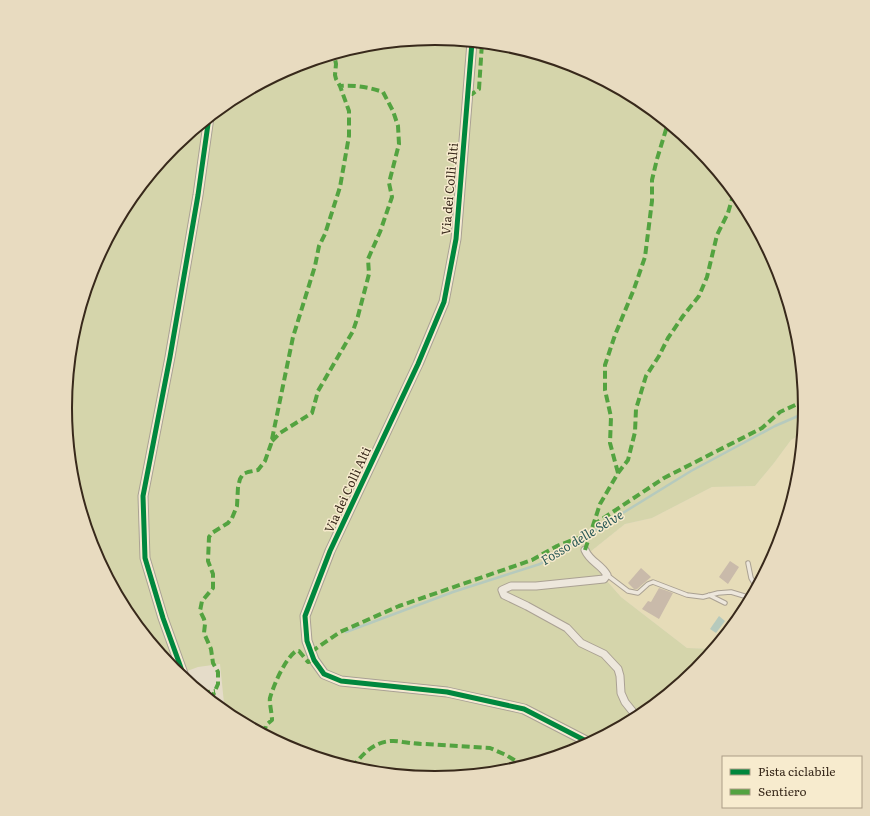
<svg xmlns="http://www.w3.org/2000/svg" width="870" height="816" viewBox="0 0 870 816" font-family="Literata,serif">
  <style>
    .farmland { fill: #e6dcb8 }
    .green { fill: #d5d5ab }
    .water { fill: #b6cabd }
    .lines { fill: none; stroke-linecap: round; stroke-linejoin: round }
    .stream { stroke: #b6cabd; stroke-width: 2.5 }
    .building { fill: #c9baaa }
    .service-casing { stroke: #aaa193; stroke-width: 5.5 }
    .minor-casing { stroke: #aaa193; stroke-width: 9 }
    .tertiary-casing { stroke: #aaa193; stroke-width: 11 }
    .service { stroke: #ede7dc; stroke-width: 3.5 }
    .minor { stroke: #ede7dc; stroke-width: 7 }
    .tertiary { stroke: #ede7dc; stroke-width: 9 }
    .quiet { stroke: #53a340; stroke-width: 4; stroke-dasharray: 8 4; stroke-linecap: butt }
    .cycleway-casing { stroke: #f7ebce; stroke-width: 8 }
    .cycleway { stroke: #00873e; stroke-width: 5 }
    .labels { text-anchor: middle; stroke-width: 3; stroke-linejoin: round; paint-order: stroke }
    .street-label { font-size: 12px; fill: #38291b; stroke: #f7ebce }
    .water-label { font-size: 13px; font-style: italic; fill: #2a5956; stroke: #f7ebce }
    .rim { fill: none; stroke: #38291b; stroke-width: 2 }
  </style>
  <rect width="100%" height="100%" fill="#e5dcc9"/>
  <path class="farmland" d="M803,433L798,480L777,550L743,614L714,649L687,648L621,597L585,556L625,524L652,518L712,487L755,486L774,463L791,440Z"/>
  <path class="green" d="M435,38L507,45L577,66L641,100L697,147L743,203L777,267L798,336L805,408L803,433L791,440L774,463L755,486L712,487L652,518L625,524L585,556L621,597L687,648L714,649L696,670L640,716L576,750L507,771L435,778L363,771L293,750L229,716L223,710L224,703L220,664L198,667L179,674L173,669L127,613L93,549L72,480L65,408L72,336L93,266L127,202L174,146L230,100L294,66L363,45Z"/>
  <path class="water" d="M719,616L725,621L716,633L710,629Z"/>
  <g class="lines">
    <path class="stream" d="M346,632L453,592L540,564L691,471L775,426L805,413"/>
  </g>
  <path class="building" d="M730,561L739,567L728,584L719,577Z
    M641,568L651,577L637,589H634L628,583Z
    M659,588L673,593L659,619L642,609L648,601L651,602Z"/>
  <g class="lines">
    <defs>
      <path id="service" d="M748,563L751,578L757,588
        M607,575L628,591L638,593L648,584L653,582L687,595L703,597L718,593L731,592L751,598
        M709,595L725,603"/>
      <path id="minor" d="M585,550C590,562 601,564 607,575L604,579L536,586H511L502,590L504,595L527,606L567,628L581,643L604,654L618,669L620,676L621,693L625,702L637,717"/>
      <path id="tertiary" d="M472,42L456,239L444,302L418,364L330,551L305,616L307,641L314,660L324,674L341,681L447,692L524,709L590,743
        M185,679L163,618L145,558L143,496L170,357L198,195L209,117"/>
    </defs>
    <use href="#service" class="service-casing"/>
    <use href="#minor" class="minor-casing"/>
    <use href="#tertiary" class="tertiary-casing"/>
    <use href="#service" class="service"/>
    <use href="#minor" class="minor"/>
    <use href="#tertiary" class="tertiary"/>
    <path class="quiet" d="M468,94H472L479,89L482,43
      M272,441L280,433L312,413L318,391L353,331L358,316L369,274L368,259L380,232L392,197L389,183L399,144L398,126L393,111L383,92C368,87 355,85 340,86
      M618,473L610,443L611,417L605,390V365L615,335L634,289L645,257L652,201V180L657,159L668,123
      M593,525L664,478L762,428L780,412L804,401
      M585,550L600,504L618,473L628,460L635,432L636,409L646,376L659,356L668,338L683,316L699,296L707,277L717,235L728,213L734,192
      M311,652L340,632L399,606L532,560L557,546L591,533
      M202,693L215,691
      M211,700L218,684V672L213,663L211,649L204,633L205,624L204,619L200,611L202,601L213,588V574L208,561L209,537L212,533L228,523L232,518L237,506L238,487L240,479L243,474L248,472L258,470L265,461L271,444L293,337L315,266L319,246L325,234L340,187L349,136V111L340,86L336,79L335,75L336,64L334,54
      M264,734L266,725L272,720C272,714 269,701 270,698C274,684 285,659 296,651H299L308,662L314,660
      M352,768C365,750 380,737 403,742C411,743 417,744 425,744L490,748L506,755L524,766"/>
    <defs>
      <path id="cycleway" d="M472,42L456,239L444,302L418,364L330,551L305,616L307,641L314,660L324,674L341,681L447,692L524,709L590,743
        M185,679L163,618L145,558L143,496L170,357L198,195L209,117"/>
    </defs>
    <use href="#cycleway" class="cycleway-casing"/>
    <use href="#cycleway" class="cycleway"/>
  </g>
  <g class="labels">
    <g class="street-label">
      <text transform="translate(450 189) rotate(-85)" y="4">Via dei Colli Alti</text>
      <text transform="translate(348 490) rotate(-65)" y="4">Via dei Colli Alti</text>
    </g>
    <g class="water-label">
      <text transform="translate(582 537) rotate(-31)" y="5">Fosso delle Selve</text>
    </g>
  </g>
  <path d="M0 0H870V816H0ZM72 408a363 363 0 1 1 726 0a363 363 0 1 1-726 0Z" fill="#e8dbc0" fill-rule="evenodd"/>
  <path class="rim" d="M72 408a363 363 0 1 1 726 0a363 363 0 1 1-726 0Z"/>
  <rect x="722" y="756" width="140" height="52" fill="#f7ebce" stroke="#ab9d86"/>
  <rect x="730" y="769" width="20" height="6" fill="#00873e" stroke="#ab9d86"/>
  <text x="758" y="776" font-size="12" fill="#38291b">Pista ciclabile</text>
  <rect x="730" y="789" width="20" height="6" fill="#53a340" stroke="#ab9d86"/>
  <text x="758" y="796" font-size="12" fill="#38291b">Sentiero</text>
</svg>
